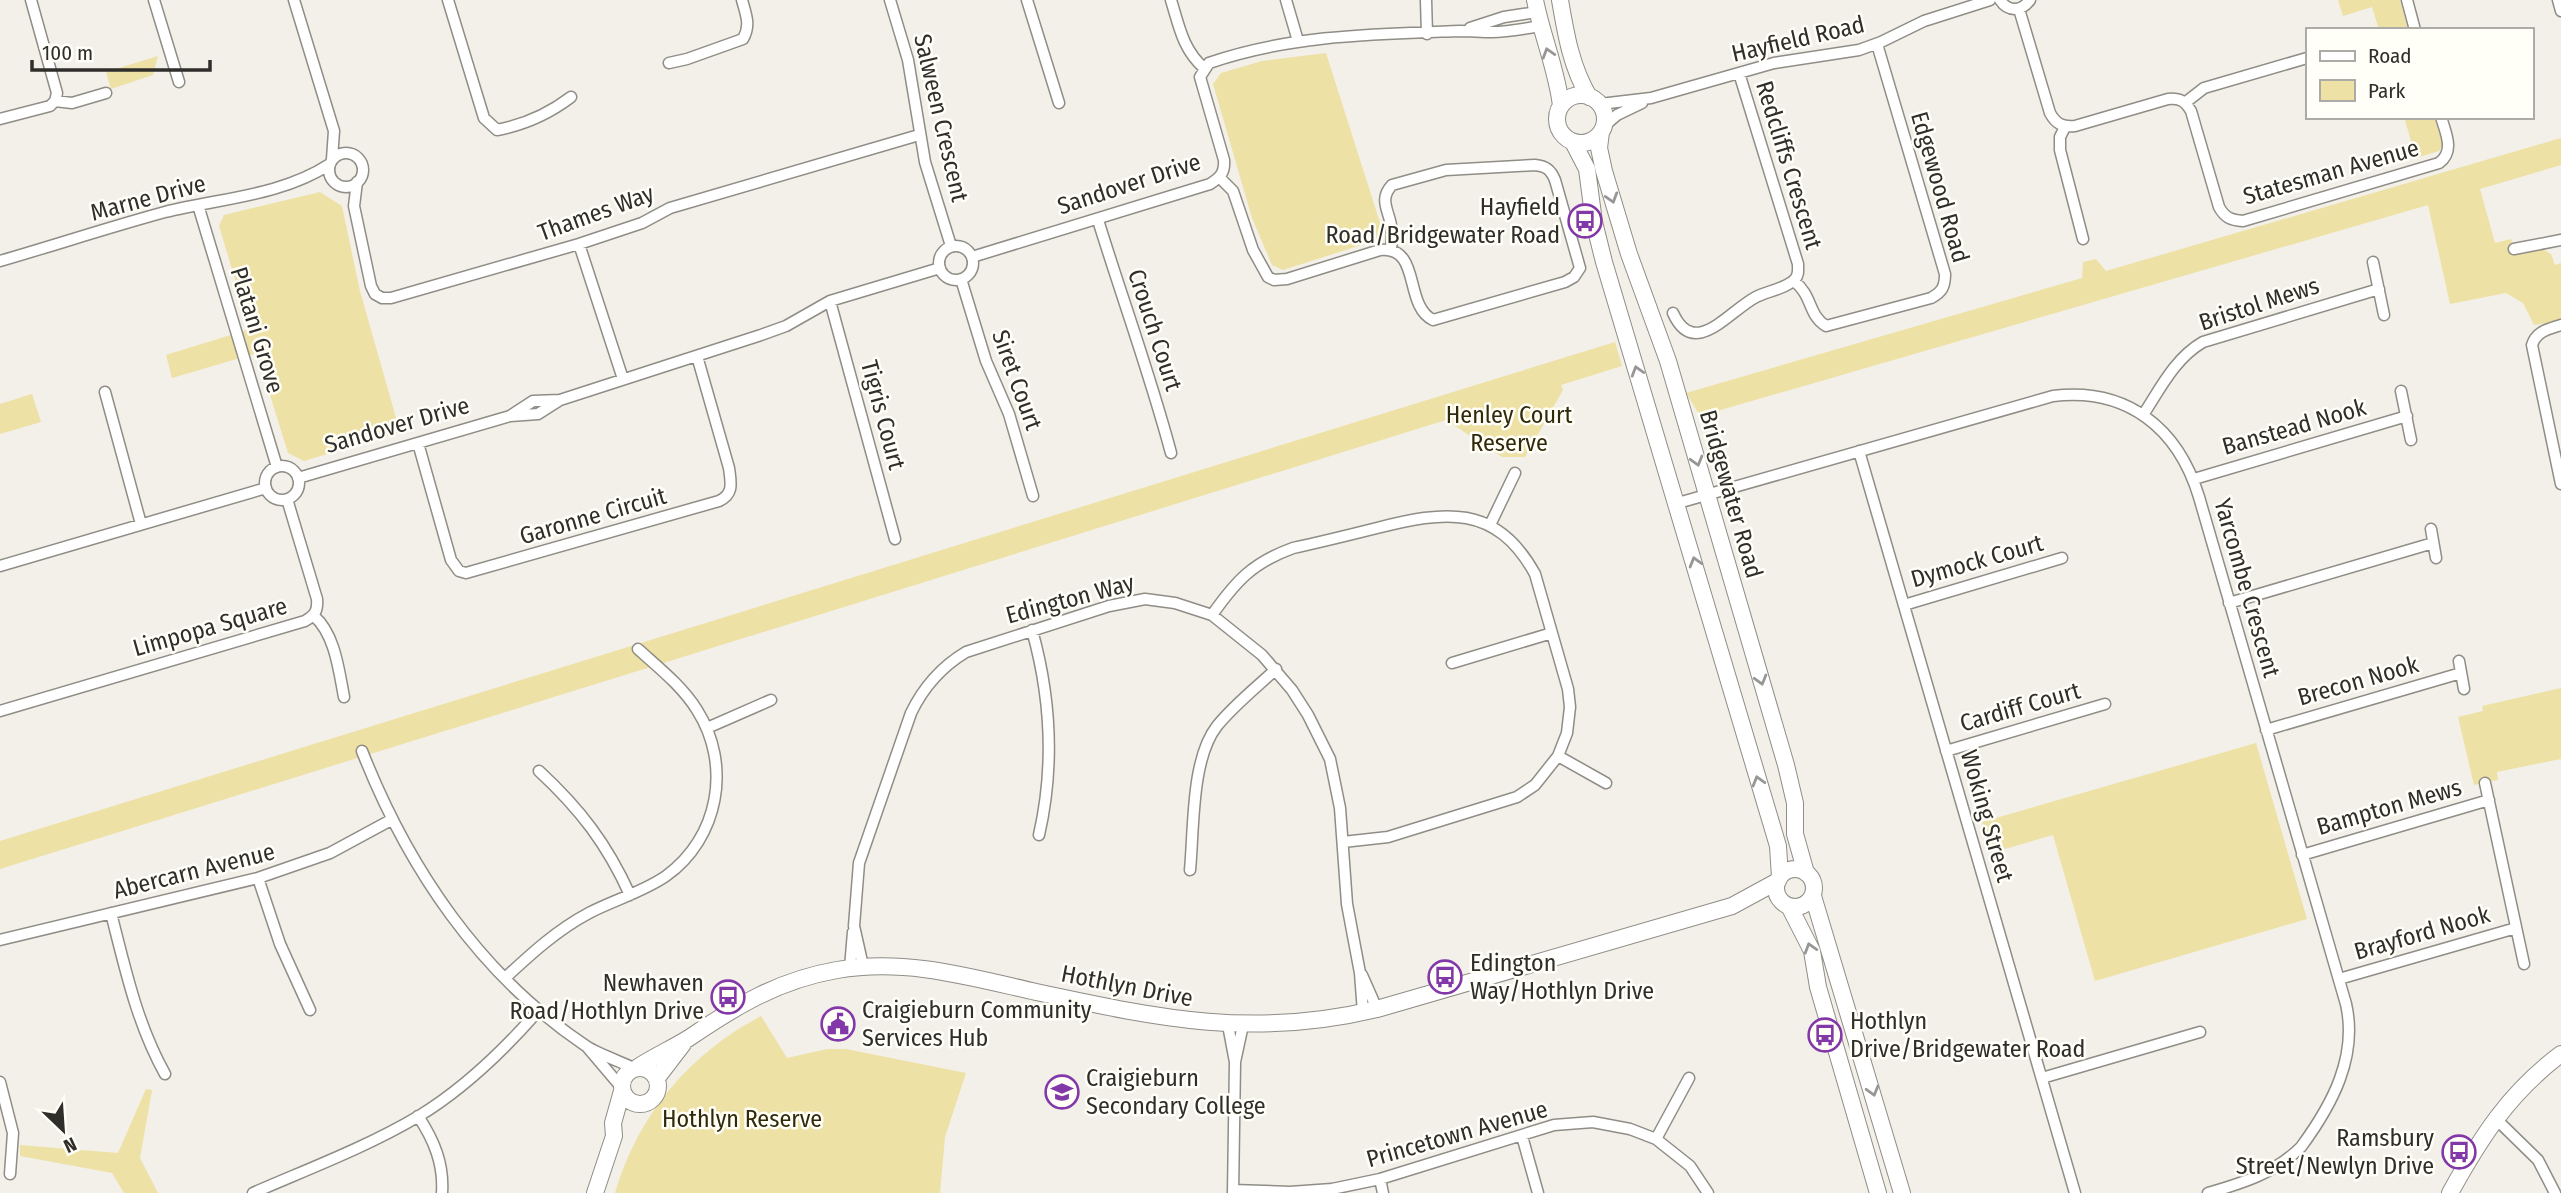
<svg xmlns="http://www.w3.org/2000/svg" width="2561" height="1193" viewBox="0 0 2561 1193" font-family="'Fira Sans Condensed',sans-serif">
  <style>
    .park { fill: #eee1a5 }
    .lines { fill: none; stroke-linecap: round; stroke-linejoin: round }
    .street-casing { stroke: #8f8d86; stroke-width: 13 }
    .secondary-casing { stroke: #8f8d86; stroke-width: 18 }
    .street { stroke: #fff; stroke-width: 10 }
    .secondary { stroke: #fff; stroke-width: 16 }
    .oneway { stroke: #979695 }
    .labels { text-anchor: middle; stroke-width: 5; stroke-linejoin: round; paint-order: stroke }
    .street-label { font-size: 24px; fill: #2f2e2b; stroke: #fffef7 }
    .poi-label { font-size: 24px; fill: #2f2e2b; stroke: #fffef7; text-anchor: start }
    .park-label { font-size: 24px; fill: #302a0b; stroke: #fffef7 }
  </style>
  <rect width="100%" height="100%" fill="#f2f0e8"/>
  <path class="park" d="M2338,0H2400L2408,30H2379L2372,7L2343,16Z
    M1326,53L1382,229L1377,240L1283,270L1272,265L1252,218L1213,84L1221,73L1262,61Z
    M158,56L153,75L111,89L106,72Z
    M2404,117H2434L2443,145L2439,151L2416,158Z
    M2561,138V165L2480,189L2495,243L2511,239L2516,253L2541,248L2551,254L2555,265L2561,263V321L2534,325L2523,303L2506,293L2450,304L2428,205L1700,416L1686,393L2082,278L2083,262L2096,259L2106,271Z
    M320,192L342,206L360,291L400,432L304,461L288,453L257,353L172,378L166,355L250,329L219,226L224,215Z
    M1615,342L1622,366L1561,385L1563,390L1525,457H1502L1446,420L0,869V841Z
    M32,394L41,422L0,434V404Z
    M2561,688V759L2497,772L2498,780L2474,785L2458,717L2483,711L2482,706Z
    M2256,743L2307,919L2095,981L2053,835L1991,853L1982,822Z
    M761,1016L787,1058L827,1049H846L966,1073L945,1137L940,1193H615C638,1115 689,1054 761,1016Z
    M146,1089L152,1090L140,1158L158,1193H124L112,1173L20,1156V1145L118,1153Z"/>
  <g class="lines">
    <defs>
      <path id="street" d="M154,0L179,82
        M294,0L334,131L332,159
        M448,0L484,118L497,130C523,125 550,113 571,97
        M890,0L908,60L925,162L951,246
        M1027,0L1059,103
        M1171,0C1179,26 1183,50 1204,68
        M1286,0L1298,41
        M1426,0L1427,34
        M2000,0C2008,12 2021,12 2030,0
        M2407,0L2415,30
        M2558,0L2561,11
        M2019,9L2050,113C2056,124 2062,127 2075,126L2168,99C2180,98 2185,101 2191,111L2219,207C2225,218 2231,220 2243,221L2439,163C2455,151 2446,134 2441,117
        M1470,28L1504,17L1537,12
        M669,63L687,59L743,39C751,25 746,15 742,0
        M55,101L72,103L106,93
        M2186,102L2204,88L2307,58
        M1600,104L1651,98L1774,63L1859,50L1881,42L1924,21L1990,0
        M0,119L50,106L55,101L57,93L31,0
        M1604,126L1617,115L1642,103
        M2065,127L2060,137V150L2083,239
        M329 170a17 17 0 1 1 34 0a17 17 0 1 1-34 0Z
        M1220,178L1233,191L1253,250L1268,277L1274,280L1287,279L1380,250C1422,246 1403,305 1433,320L1565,282L1574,277L1580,268L1555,180C1551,170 1546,166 1535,165L1446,170L1392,185C1379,199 1388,209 1391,225C1393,233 1392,241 1391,249
        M357,182L354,206L371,286L375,294L382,298H391L579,244L642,223L670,208L919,135
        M198,205L277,467
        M1098,220C1122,298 1150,374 1171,453
        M579,244L623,379
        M939 263a17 17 0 1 1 34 0a17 17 0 1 1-34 0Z
        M2514,249L2561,240
        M972,257L1210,184C1221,177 1225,172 1224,160L1200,77L1209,63C1289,35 1376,34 1460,31C1470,31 1481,32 1492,32C1508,32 1524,29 1540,26
        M0,261C55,245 110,227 165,212C221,198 281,196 330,164
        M2373,262L2384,315
        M961,279L986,361L1009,414L1033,496
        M1794,281C1813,296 1808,315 1826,326L1931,298C1942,292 1945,287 1945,274L1877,44
        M830,301L895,539
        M1673,313C1694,360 1729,311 1756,297C1767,291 1786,289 1795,279C1799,275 1798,270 1798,264L1739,73
        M2561,325C2549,329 2536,331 2532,345L2561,484
        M2401,391L2411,440
        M105,392L141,524
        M2143,415C2160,389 2175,358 2203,342L2379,289
        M510,416L538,414L560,400L761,335L786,326L830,301L940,268
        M418,443L451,560L459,571L466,573L719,501C734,494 731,483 729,468L697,356
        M1859,451L2075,1193
        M265 483a17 17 0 1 1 34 0a17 17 0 1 1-34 0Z
        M298,478L510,416L533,401L560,400
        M2194,479L2407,416
        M1678,503L2053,396C2127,387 2178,428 2199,497L2346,1004C2358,1057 2332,1105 2301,1147C2275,1173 2243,1183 2208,1193
        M1490,525L1515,473
        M2431,529L2436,558
        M0,566L266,488
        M2229,603L2433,543
        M1904,605L2062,558
        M1212,615C1236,581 1252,563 1293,548C1321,542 1349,535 1377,528C1444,511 1496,503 1535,574L1568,689L1570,707L1567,733L1558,756L1535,785L1517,797L1388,837L1343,842
        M314,616C335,634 339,671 344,697
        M1032,630C1051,698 1055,765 1039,835
        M2459,661L2464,689
        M1452,663L1552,633
        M0,711L305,621C315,615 318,611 317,599L287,499
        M707,728L771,700
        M2266,730L2461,673
        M362,751C408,868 480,975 586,1046C596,1053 621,1062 634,1068
        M1946,751L2105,704
        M1558,756L1606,783
        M539,771C580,809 607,844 630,895
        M2485,783L2524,964
        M2302,855L2489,800
        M1190,870C1194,829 1191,759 1217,726C1234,705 1256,688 1276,669
        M258,878L280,944L310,1010
        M111,913C125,968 137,1024 165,1074
        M0,940L258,878L330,853L391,820
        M863,966L854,926L859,863L911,713C924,686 941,667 966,652L1109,606L1145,599L1175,603L1212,615L1262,655L1292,690L1308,715L1330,759L1340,808L1347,904L1360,973L1363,1012
        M850,968L853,932
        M1362,975L1377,1009
        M505,978C532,953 557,930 589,913C614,900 643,892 666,876C719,838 732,765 697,710C682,686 659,668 638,649
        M2339,979L2516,928
        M1228,1025L1235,1062L1233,1193
        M588,1048L622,1088
        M1235,1062L1243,1025
        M2042,1078L2200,1032
        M0,1082L13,1133L10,1174
        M418,1116C434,1140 444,1164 442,1193
        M2495,1118L2538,1160L2555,1193
        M1522,1136L1538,1193
        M1656,1139L1689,1078
        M1380,1179L1383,1193
        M1233,1190L1290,1192L1332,1189L1380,1179L1554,1125L1593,1122L1630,1129L1656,1139L1690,1166L1708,1193
        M253,1193C308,1169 367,1147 419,1116C465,1088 504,1050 539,1010"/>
      <path id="secondary" d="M1535,0C1542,36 1557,70 1561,106
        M1560,0C1566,35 1571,66 1589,97
        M1557 119a24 24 0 1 1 48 0a24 24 0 1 1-48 0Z
        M1601,132L1599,148L1604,171L1629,254L1668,361L1786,765L1795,803V834L1806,873
        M1573,142L1587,169L1594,222L1604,262L1778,846L1780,877
        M1776 888a19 19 0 1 1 38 0a19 19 0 1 1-38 0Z
        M1813,896L1902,1193
        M1789,906L1812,951L1818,987L1878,1193
        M638,1067C655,1056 673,1048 689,1038C736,1006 779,980 837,970C905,958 970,977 1036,992C1158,1018 1252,1039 1377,1009L1732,906L1778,881
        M622 1086a18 18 0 1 1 36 0a18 18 0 1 1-36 0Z
        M657,1078L683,1044
        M595,1193L614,1136L613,1123L622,1091
        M2450,1193C2481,1137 2509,1093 2561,1054"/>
    </defs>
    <use href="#street" class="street-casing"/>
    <use href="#secondary" class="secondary-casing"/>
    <use href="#street" class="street"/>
    <use href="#secondary" class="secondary"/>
  </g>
  <defs><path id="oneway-chevron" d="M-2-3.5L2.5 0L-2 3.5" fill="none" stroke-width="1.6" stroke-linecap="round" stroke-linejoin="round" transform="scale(1.75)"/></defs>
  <g class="oneway">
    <use href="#oneway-chevron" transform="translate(1548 53) rotate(-107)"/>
    <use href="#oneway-chevron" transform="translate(1612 198) rotate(73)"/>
    <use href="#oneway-chevron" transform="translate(1637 371) rotate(-107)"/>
    <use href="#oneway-chevron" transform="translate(1697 461) rotate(74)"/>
    <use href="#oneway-chevron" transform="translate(1695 562) rotate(-106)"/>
    <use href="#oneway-chevron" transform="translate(1761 680) rotate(74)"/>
    <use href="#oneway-chevron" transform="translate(1758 781) rotate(-106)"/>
    <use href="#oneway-chevron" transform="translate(1810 948) rotate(-107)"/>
    <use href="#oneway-chevron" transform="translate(1873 1091) rotate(74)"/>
  </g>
  <defs>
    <symbol id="bus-ring" viewBox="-11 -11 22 22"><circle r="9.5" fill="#fffef7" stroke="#8338a9" stroke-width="1.5"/><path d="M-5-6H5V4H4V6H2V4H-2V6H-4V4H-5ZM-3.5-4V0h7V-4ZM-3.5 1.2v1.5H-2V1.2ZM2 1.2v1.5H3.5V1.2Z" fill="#8338a9"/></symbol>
    <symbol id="civic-ring" viewBox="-11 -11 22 22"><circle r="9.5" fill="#fffef7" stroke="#8338a9" stroke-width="1.5"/><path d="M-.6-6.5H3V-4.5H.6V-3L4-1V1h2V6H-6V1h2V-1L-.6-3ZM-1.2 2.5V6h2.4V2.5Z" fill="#8338a9"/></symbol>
    <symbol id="school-ring" viewBox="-11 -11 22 22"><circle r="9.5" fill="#fffef7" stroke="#8338a9" stroke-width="1.5"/><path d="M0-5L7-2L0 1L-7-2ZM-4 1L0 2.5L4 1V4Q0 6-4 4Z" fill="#8338a9"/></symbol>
  </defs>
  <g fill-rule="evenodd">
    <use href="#bus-ring" x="1566" y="202" width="38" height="38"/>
    <use href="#bus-ring" x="1426" y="958" width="38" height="38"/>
    <use href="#bus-ring" x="709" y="978" width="38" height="38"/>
    <use href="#civic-ring" x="819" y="1005" width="38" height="38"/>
    <use href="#bus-ring" x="1806" y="1016" width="38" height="38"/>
    <use href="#school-ring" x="1043" y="1073" width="38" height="38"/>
    <use href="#bus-ring" x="2440" y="1133" width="38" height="38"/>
  </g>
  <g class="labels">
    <g class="street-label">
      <text transform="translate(1798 39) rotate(-13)" y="8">Hayfield Road</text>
      <text transform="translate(941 118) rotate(77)" y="8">Salween Crescent</text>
      <text transform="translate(1789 165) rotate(73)" y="8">Redcliffs Crescent</text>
      <text transform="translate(2331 172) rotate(-16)" y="8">Statesman Avenue</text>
      <text transform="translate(1129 184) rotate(-18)" y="8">Sandover Drive</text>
      <text transform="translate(1940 187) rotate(74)" y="8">Edgewood Road</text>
      <text transform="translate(148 198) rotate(-15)" y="8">Marne Drive</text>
      <text transform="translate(596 213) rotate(-20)" y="8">Thames Way</text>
      <text transform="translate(2259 304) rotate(-18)" y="8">Bristol Mews</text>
      <text transform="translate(257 330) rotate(73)" y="8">Platani Grove</text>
      <text transform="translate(1155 330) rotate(72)" y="8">Crouch Court</text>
      <text transform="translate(1017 380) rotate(70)" y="8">Siret Court</text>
      <text transform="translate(883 415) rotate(75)" y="8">Tigris Court</text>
      <text transform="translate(397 425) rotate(-16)" y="8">Sandover Drive</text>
      <text transform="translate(2294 427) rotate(-16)" y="8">Banstead Nook</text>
      <text transform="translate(1731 494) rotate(74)" y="8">Bridgewater Road</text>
      <text transform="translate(593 516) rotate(-16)" y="8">Garonne Circuit</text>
      <text transform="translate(1977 561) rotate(-16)" y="8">Dymock Court</text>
      <text transform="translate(2247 588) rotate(74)" y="8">Yarcombe Crescent</text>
      <text transform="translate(1070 599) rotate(-15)" y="8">Edington Way</text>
      <text transform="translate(210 627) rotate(-16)" y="8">Limpopa Square</text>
      <text transform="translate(2358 681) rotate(-16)" y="8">Brecon Nook</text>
      <text transform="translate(2020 707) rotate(-16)" y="8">Cardiff Court</text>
      <text transform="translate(2389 807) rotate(-16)" y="8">Bampton Mews</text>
      <text transform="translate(1987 816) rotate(74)" y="8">Woking Street</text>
      <text transform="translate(194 871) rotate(-14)" y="8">Abercarn Avenue</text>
      <text transform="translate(2422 933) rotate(-16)" y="8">Brayford Nook</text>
      <text transform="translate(1127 986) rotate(11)" y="8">Hothlyn Drive</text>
      <text transform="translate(1457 1134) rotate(-16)" y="8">Princetown Avenue</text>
    </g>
    <g class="poi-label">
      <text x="1560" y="215" text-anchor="end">Hayfield<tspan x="1560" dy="28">Road/Bridgewater Road</tspan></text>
      <text x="1470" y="971">Edington<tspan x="1470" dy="28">Way/Hothlyn Drive</tspan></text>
      <text x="704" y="991" text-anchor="end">Newhaven<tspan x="704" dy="28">Road/Hothlyn Drive</tspan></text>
      <text x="862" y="1018">Craigieburn Community<tspan x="862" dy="28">Services Hub</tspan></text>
      <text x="1850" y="1029">Hothlyn<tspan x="1850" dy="28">Drive/Bridgewater Road</tspan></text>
      <text x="1086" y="1086">Craigieburn<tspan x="1086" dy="28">Secondary College</tspan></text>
      <text x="2434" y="1146" text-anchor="end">Ramsbury<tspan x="2434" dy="28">Street/Newlyn Drive</tspan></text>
    </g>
    <g class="park-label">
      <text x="1509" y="423">Henley Court<tspan x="1509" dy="28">Reserve</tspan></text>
      <text x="742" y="1127">Hothlyn Reserve</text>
    </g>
  </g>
  <rect x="2306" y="28" width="228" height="91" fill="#fffef7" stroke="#acaba5" stroke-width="2"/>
  <rect x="2320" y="51" width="35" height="10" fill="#ffffff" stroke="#acaba5" stroke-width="2"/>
  <text x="2368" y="63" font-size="21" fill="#2f2e2b">Road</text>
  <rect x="2320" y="80" width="35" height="21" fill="#eee1a5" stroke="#acaba5" stroke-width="2"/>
  <text x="2368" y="98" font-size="21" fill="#2f2e2b">Park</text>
  <g transform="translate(63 1130) rotate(155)" stroke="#fffef7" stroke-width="5" paint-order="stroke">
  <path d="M0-5L12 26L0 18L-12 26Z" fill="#2f2e2b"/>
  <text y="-10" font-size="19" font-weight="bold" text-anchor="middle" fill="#2f2e2b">N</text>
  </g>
  <path d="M32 60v10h178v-10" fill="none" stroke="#2f2e2b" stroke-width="3.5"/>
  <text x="42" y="60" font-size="21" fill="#2f2e2b" stroke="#fffef7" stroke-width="5" paint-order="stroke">100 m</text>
</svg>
